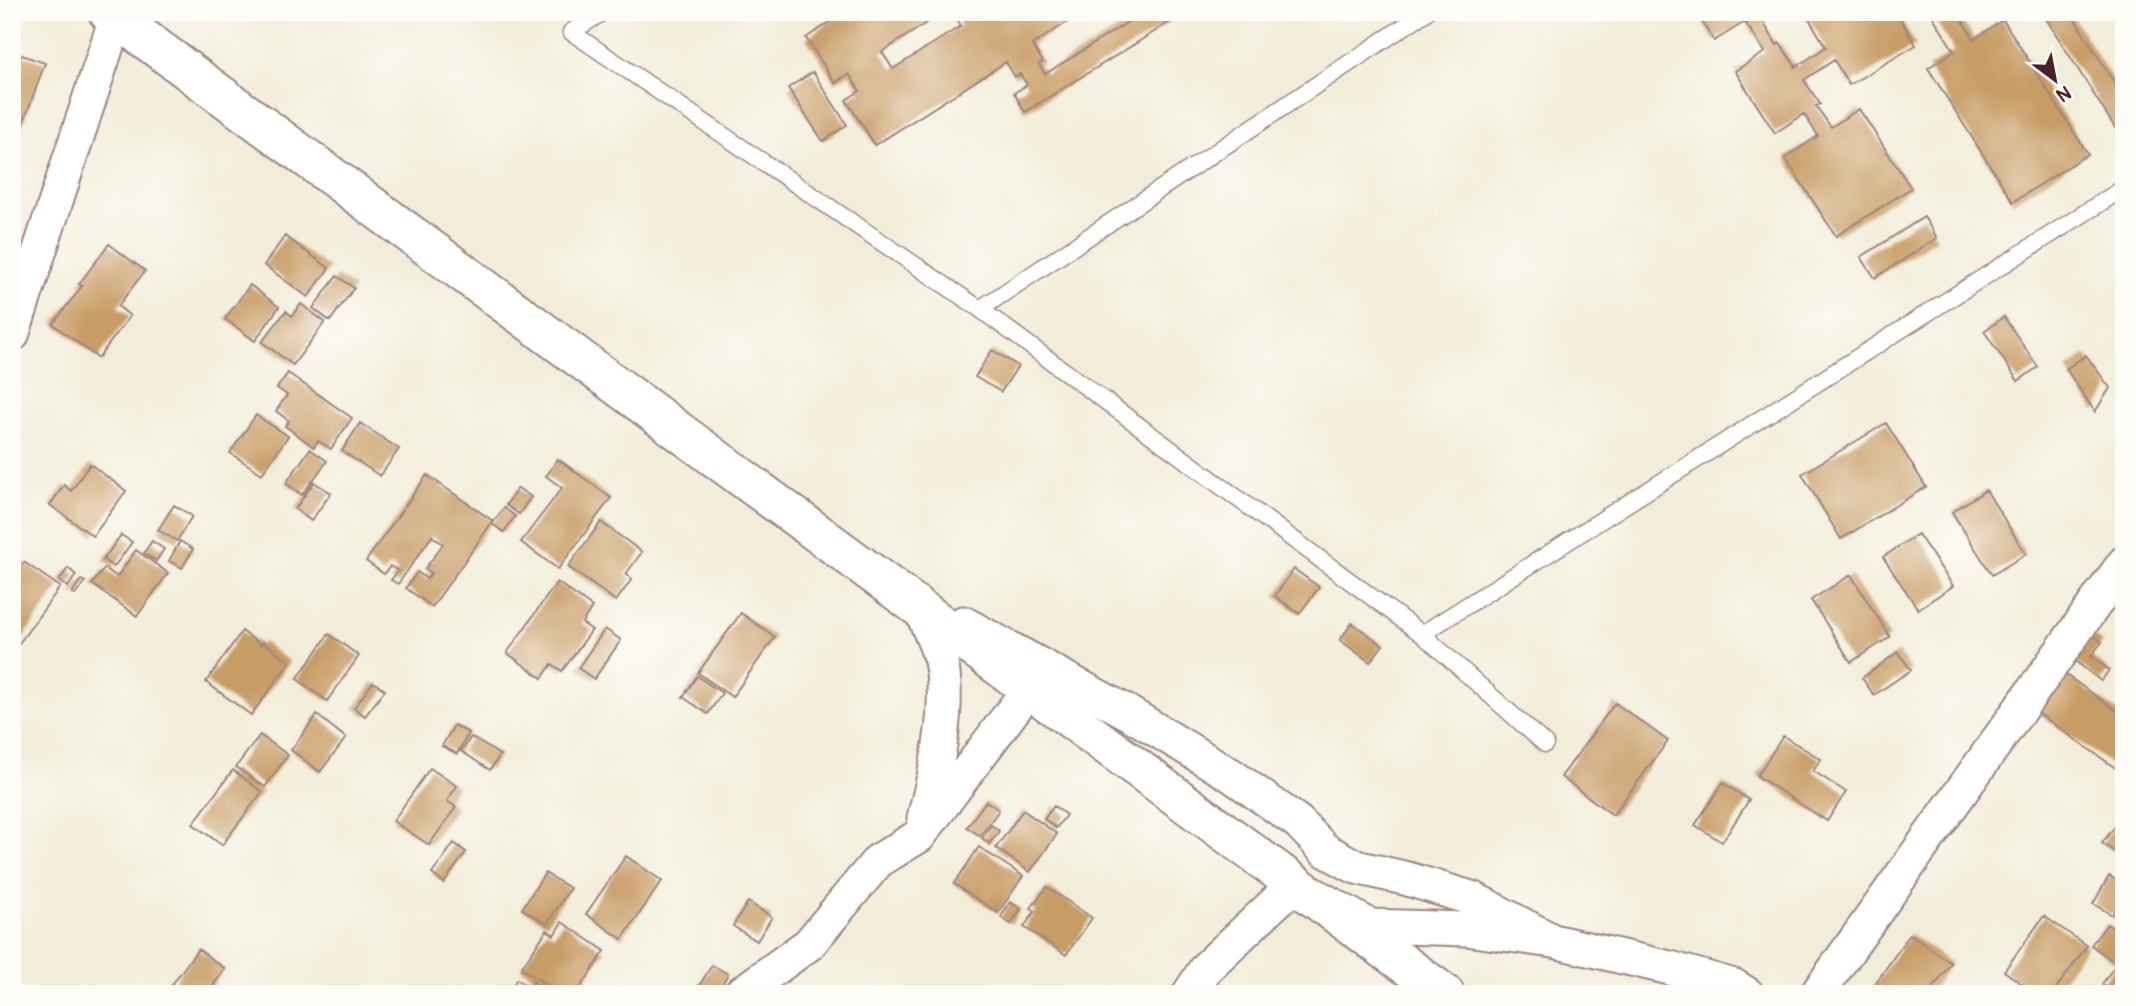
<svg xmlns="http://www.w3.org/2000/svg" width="2136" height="1006" viewBox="0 0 2136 1006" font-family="Pangolin,sans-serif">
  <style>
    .building { fill: #c89c65 }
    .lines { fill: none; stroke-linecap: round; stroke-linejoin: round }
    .lane-casing { stroke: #9e8682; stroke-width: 19 }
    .street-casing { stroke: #9e8682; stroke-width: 37 }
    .secondary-casing { stroke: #9e8682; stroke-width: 42 }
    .lane { stroke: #fff; stroke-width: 16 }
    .street { stroke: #fff; stroke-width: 33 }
    .secondary { stroke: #fff; stroke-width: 38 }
  </style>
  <rect width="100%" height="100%" fill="#fdfcf7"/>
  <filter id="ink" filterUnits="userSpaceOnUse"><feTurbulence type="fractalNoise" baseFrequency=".0143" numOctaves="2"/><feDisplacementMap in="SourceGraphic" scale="14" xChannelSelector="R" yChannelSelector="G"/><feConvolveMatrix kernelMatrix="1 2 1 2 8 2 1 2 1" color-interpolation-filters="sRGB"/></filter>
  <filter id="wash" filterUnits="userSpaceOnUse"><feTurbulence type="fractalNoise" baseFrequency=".00686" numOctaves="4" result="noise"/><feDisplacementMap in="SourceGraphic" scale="28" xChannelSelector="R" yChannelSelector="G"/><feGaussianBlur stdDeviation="1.57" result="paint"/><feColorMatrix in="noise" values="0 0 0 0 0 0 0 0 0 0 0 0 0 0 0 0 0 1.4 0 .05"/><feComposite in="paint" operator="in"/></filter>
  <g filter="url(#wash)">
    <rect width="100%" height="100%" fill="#f2edd8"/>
    <g id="blocks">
      <path class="building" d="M845,12H943L882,52L893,69L961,26L953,12H1083L1032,45L1043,62L1039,64L1045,74L1144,12H1186L1025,112L1014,93L1027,85L1020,74L1015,77L1006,62L875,145L846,100L860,91L849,74L835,83L806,38Z
        M1696,12H1757L1777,45L1780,43L1796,67L1826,47L1805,12H1908L1900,18L1916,45L1849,85L1834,60L1804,80L1820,104L1816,106L1831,127L1859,109L1911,188L1836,236L1785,158L1818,136L1804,114L1775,133L1735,71L1765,52L1745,22L1714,41Z
        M1930,12H1957L1974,39L2003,20L2088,154L2013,202L1928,68L1954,51Z
        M2042,12H2070L2124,98V142Z
        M12,26L21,33L12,44Z
        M13,52L45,63L16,143L12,142Z
        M813,72L847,125L823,141L788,88Z
        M1924,217L1937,238L1875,278L1861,257Z
        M285,236L329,268L308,297L264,265Z
        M109,244L145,271L118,306L130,316L98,358L53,324L82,286L79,284Z
        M337,276L354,288L330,321L313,308Z
        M250,285L279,307L255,341L225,319Z
        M301,304L325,322L293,365L262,342L286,311L292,316Z
        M2004,317L2038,367L2018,381L1984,331Z
        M992,350L1018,366L1001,392L975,377Z
        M2086,355L2110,388L2095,412L2066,369Z
        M288,373L352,418L331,449L318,441L314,447L285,426L289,421L276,411L287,395L277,388Z
        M256,415L288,436L262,474L230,453Z
        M360,423L399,449L380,476L342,451Z
        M1886,423L1926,487L1841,539L1802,474Z
        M310,449L327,461L302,495L286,483Z
        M558,459L611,498L558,569L521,542L562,488L546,476Z
        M90,464L126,491L93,536L50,505L64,485L71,491Z
        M427,475L493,521L432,607L406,588L417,572L427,579L431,573L425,569L443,544L432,536L398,584L391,580L398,571L390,566L384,574L366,561Z
        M314,482L331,493L311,521L295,509Z
        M518,488L531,497L519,514L506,505Z
        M1986,490L2026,554L1992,575L1952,512Z
        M174,505L192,516L177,541L158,530Z
        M504,508L515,516L504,532L492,524Z
        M601,522L642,552L626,574L632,579L616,601L568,567Z
        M1918,534L1953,586L1918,609L1883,557Z
        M121,535L132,542L114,567L103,560Z
        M152,541L164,549L156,561L144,553Z
        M180,541L193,549L182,568L169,561Z
        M136,550L168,573L137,616L92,584L105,568L117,577Z
        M24,562L60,587L12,653V578Z
        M68,568L76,575L68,587L59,581Z
        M1294,569L1319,587L1299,614L1275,596Z
        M1851,575L1890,637L1851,662L1811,600Z
        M81,580L85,582L75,595L72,593Z
        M557,582L592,607L582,623L592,630L562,671L552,664L542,678L507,653Z
        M741,613L775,637L732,697L698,673Z
        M1352,623L1383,645L1370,662L1340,640Z
        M605,629L621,640L594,679L578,668Z
        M242,631L261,645L263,642L290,662L251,715L206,682Z
        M329,634L359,656L327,701L297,679Z
        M2093,635L2102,642L2091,656L2109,670L2101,681L2074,660Z
        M1898,652L1911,670L1874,695L1862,678Z
        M2059,670L2124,716V774L2031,708Z
        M697,676L722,693L708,714L683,697Z
        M373,682L385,690L365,716L354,708Z
        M1615,703L1668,741L1613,815L1561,777Z
        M317,715L346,738L320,772L291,750Z
        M454,725L469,733L457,754L442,746Z
        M260,735L288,755L265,787L236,767Z
        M1783,736L1821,759L1813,771L1846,792L1827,821L1757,776Z
        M471,737L500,755L490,770L461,751Z
        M430,768L457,786L447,801L456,807L429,845L393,821Z
        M233,770L262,792L222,845L193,824Z
        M1723,783L1749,800L1722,842L1695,825Z
        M986,801L999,810L980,836L967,827Z
        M1054,806L1066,815L1056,828L1044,819Z
        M1023,810L1057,834L1030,872L996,848Z
        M2124,815V859L2102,843Z
        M991,825L999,831L989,844L982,838Z
        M454,843L466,852L444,883L432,874Z
        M979,847L1023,876L998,913L954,884Z
        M626,856L662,881L622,939L586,914Z
        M545,873L570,888L547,924L522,909Z
        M2109,876L2124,884V895L2112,915L2093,904Z
        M1047,887L1092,918L1066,955L1024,927L1035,911L1031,908Z
        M748,902L772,917L757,941L733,926Z
        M1010,902L1021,909L1011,924L1001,917Z
        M2044,916L2087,946L2052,994H2036L2004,971Z
        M562,922L605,951L576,994H560L521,968L547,930L554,935Z
        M2107,924L2124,936V969L2091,945Z
        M1910,934L1951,963L1929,994H1868Z
        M198,949L225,969L207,994H165Z
        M712,965L728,974L716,994H694Z
        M2114,967L2124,973V994H2115L2102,984Z
        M517,979L529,987L533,982L549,994H507Z"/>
    </g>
  </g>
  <g filter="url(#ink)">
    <use href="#blocks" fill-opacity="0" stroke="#9e8682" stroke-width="2"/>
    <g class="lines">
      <defs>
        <path id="lane" d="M603,12L571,32L980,309L1422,634L2124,188
          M980,309L1426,12
          M1422,634L1545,744"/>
        <path id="street" d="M12,335L116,18
          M921,609C927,626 937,644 941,661C951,708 936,772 924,818
          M963,623L1127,712L1231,775L1298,822L1325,850L1356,867L1408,879L1474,899L1553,941
          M740,994L809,944L878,861L919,836L1029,689
          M1189,994L1206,968L1295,884L1370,926L1466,929L1553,941L1670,968L1734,986L1747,994
          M1817,994L2124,563"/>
        <path id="secondary" d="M108,12L1445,994"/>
      </defs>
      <use href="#lane" class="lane-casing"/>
      <use href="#street" class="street-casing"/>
      <use href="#secondary" class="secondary-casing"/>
      <use href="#lane" class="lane"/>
      <use href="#street" class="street"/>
      <use href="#secondary" class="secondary"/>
    </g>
  </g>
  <rect width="2136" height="1006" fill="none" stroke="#fdfcf7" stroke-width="42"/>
  <g transform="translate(2055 80) rotate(148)" stroke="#fdfcf7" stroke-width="5" paint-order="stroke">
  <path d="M0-5L12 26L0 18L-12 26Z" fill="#4a1f2b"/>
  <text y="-10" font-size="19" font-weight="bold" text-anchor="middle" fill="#4a1f2b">N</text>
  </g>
</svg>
